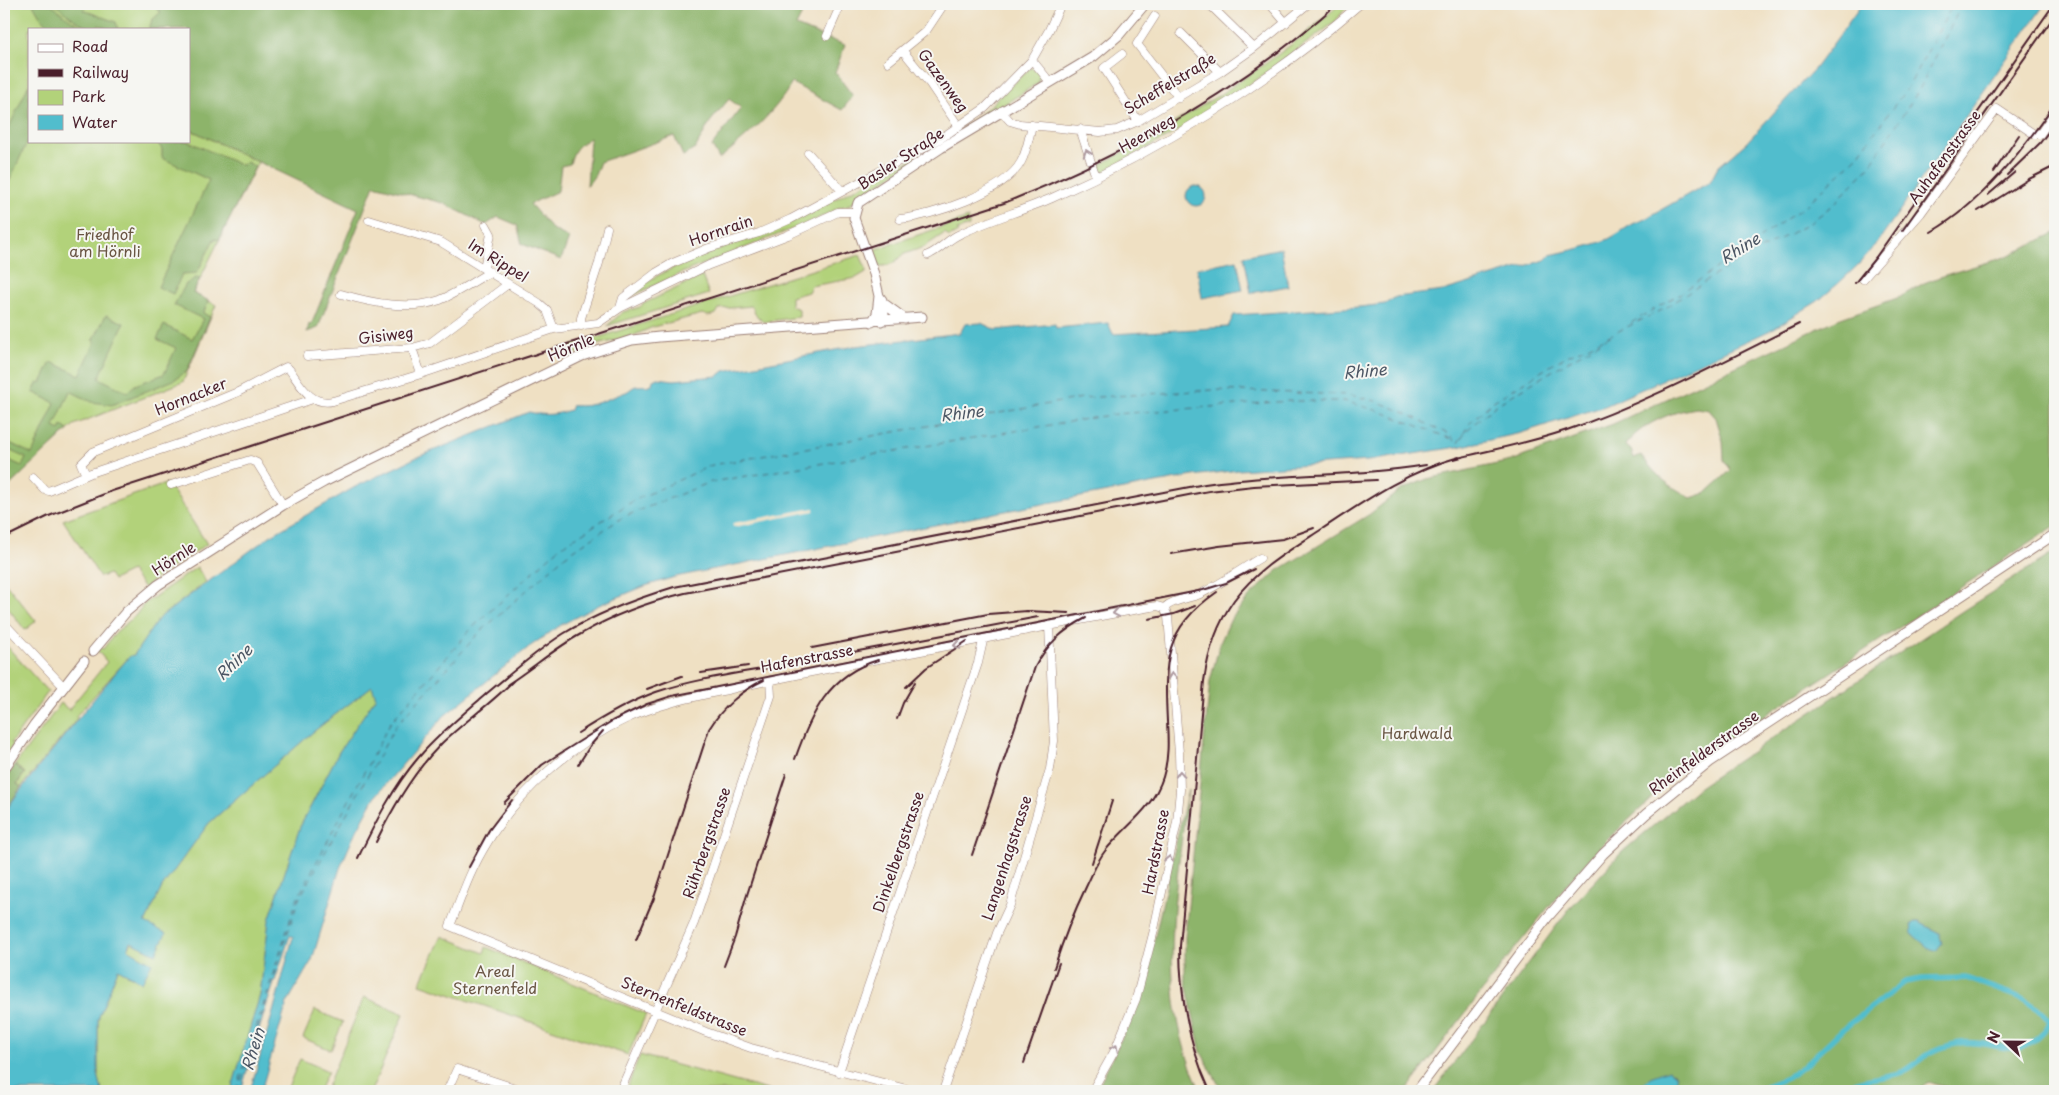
<svg xmlns="http://www.w3.org/2000/svg" width="2059" height="1095" viewBox="0 0 2059 1095" font-family="'Playpen Sans',sans-serif">
  <style>
    .green { fill: #b2d27a; stroke: #7e7852 }
    .forest { fill: #8db46a; stroke: #6c6a4a; fill-rule: evenodd }
    .water { fill: #51bdcd; stroke: #4e6e7c }
    .pier { fill: #efe0c3 }
    .lines { fill: none; stroke-linecap: round; stroke-linejoin: round }
    .canal { stroke: #51bdcd; stroke-width: 5.5 }
    .ferry { stroke: #4c5664; stroke-width: 1; stroke-dasharray: 6 5; stroke-linecap: butt }
    .minor-casing { stroke: #9c8077; stroke-width: 9 }
    .major-casing { stroke: #9c8077; stroke-width: 11 }
    .minor { stroke: #fff; stroke-width: 8 }
    .major { stroke: #fff; stroke-width: 9 }
    .rail { stroke: #4a1f2b; stroke-width: 2 }
    .oneway { stroke: #ae9aa0 }
    .labels { text-anchor: middle; stroke-width: 4; stroke-linejoin: round; paint-order: stroke }
    .street-label { font-size: 15px; fill: #4a1f2b; stroke: #f6f6f2 }
    .park-label { font-size: 15px; fill: #695543; stroke: #f6f6f2 }
    .water-label { font-size: 16px; font-style: italic; fill: #4c5664; stroke: #f6f6f2 }
  </style>
  <rect width="100%" height="100%" fill="#f6f6f2"/>
  <filter id="ink" filterUnits="userSpaceOnUse"><feTurbulence type="fractalNoise" baseFrequency=".02" numOctaves="2"/><feDisplacementMap in="SourceGraphic" scale="10" xChannelSelector="R" yChannelSelector="G"/><feConvolveMatrix kernelMatrix="1 2 1 2 8 2 1 2 1" color-interpolation-filters="sRGB"/></filter>
  <filter id="wash" filterUnits="userSpaceOnUse"><feTurbulence type="fractalNoise" baseFrequency=".0096" numOctaves="4" result="noise"/><feDisplacementMap in="SourceGraphic" scale="20" xChannelSelector="R" yChannelSelector="G"/><feGaussianBlur stdDeviation="1.12" result="paint"/><feColorMatrix in="noise" values="0 0 0 0 0 0 0 0 0 0 0 0 0 0 0 0 0 1.4 0 .05"/><feComposite in="paint" operator="in"/></filter>
  <g filter="url(#wash)">
    <rect width="100%" height="100%" fill="#efe0c3"/>
    <path class="green" d="M4,4H189L174,29H29V141H189V129L258,162L193,293L216,305L183,382L74,425L19,475L4,469Z
      M1340,4H1349L1335,22L1240,92L1189,125L1103,172L1097,170L1095,168C1181,120 1267,70 1340,4Z
      M1030,68L1037,69L1040,74L1038,83L959,133L958,131L982,113Z
      M920,155L921,157L857,198L851,204L840,207L815,220L684,272L627,298L653,278L689,260L787,224Z
      M968,218L969,226L957,230L958,232L949,237L945,233L924,247L902,255L894,263L884,266H879L871,251Z
      M860,255L866,268V272L856,278L811,286L808,292L791,297V306L799,309V317L763,322L755,314L752,306L719,309L716,314L708,316L702,314L653,327L630,337L596,345L573,355L571,346Z
      M702,276L709,294L607,326L623,312L640,307L643,304Z
      M168,483L207,544L159,576L144,588L131,571L113,580L109,574L100,577L63,520Z
      M197,567L206,582L159,618L134,655L130,656L76,716L77,718L73,724L21,787L17,784L25,773L15,765L61,703L71,712L69,709L107,662L95,648L97,646L103,649L116,632L136,615L144,604Z
      M4,581L36,621L25,630L4,603Z
      M4,643L48,692L11,743L14,744L4,760Z
      M372,686L376,697L339,752L300,827L269,920L260,995L231,1091H102L98,1074V1019L118,969L142,982L128,949L132,942L156,954L145,923L162,887L209,823L313,732Z
      M442,936L484,953L486,947L646,1014L628,1055L420,984Z
      M364,997L404,1014L371,1091H335L327,1087Z
      M315,1010L343,1022L331,1050L303,1038Z
      M640,1055L771,1091H626Z
      M300,1059L328,1071L319,1091H299L288,1087Z"/>
    <path class="forest" d="M33,4H51L64,15L84,29H52L40,16Z
      M55,4H88L83,10L116,22L118,29H108L99,25L97,29C83,29 66,13 55,4Z
      M157,4H807L796,26L845,45L835,72L853,96L842,110L792,83C774,114 747,137 719,159L712,146L741,108L729,99L710,122L695,149L683,156L674,136L600,162L595,175L587,186L590,138C578,145 573,150 570,164L561,166L558,191L530,204L552,229L569,238L561,260L522,244L517,225L498,217L486,225L443,203L374,185L318,328L307,332L309,324L312,323L358,209L189,129V29H149L152,20L161,12L156,9Z
      M29,84V138L4,193V138Z
      M156,141H187L241,165L247,162L255,167L219,240L214,239L197,273L182,274L173,294L158,287L209,180L162,158V149Z
      M2055,233V526L1721,744L1689,758L1674,770L1649,801L1607,840L1573,877L1505,961L1406,1091H1222L1201,1052L1185,978V937L1210,681L1220,643L1231,619L1250,596L1277,571L1370,514L1399,491L1427,479L1511,461L1613,424L1838,319L1900,297L1924,283L1942,276L2005,257ZM1696,408L1709,410L1716,418L1723,441L1724,460L1731,470L1706,493L1691,498C1667,484 1658,478 1641,455L1634,458L1631,450L1625,445C1642,424 1670,412 1696,408Z
      M196,278L200,279L193,293L209,301L203,313L210,317L187,371L174,380L112,405L92,402L70,391L54,427L60,430L62,426L68,430L4,491V458L22,466L26,458L4,448V440L32,454L55,403L33,392L38,382L41,383L51,362L80,375L95,342L93,341L106,315L124,323L99,378L127,392L135,385L164,374L176,348L157,339L164,325L192,339L203,319L174,305L186,284Z
      M2055,552V1091H1945L1946,1087L1928,1082L1916,1091H1668L1677,1084L1674,1072L1639,1086L1636,1091H1433L1569,909L1622,852L1699,787L1964,610ZM1915,922H1919L1939,933L1928,947L1923,942Z
      M15,765L24,773L17,784L21,787L4,813V781Z
      M1188,790C1176,892 1154,994 1201,1091H1096L1141,998Z"/>
    <path class="water" d="M1862,4H2045L1879,240L1859,264L1840,282L1818,301L1771,330L1605,406L1521,433L1458,447L1368,461L1238,470L1193,476L1000,512L675,577L645,586L599,605L561,625L529,647L444,716L375,797L353,838L340,868L312,960L287,1003L261,1091H250L273,1012L293,937L292,936H290L265,1010L241,1091H231L260,995L269,920L300,827L339,752L376,697L372,686L313,732L209,823L162,887L145,923L166,933L156,954L131,942L128,949L152,963L142,982L118,969L98,1019V1074L102,1091H4V813C25,782 50,754 73,725C92,701 110,679 130,656L134,655L159,618L270,536L355,487L415,458L529,412C545,416 555,415 570,410L572,405C590,409 609,398 626,392C629,391 632,387 636,386C642,385 646,387 652,384L653,380L658,378L674,380L718,376L724,371L856,346L960,333L965,324L981,323L996,330L1055,324L1056,328L1108,323L1113,334L1228,327L1234,315L1360,307L1385,304L1396,297L1443,291L1545,260L1550,255C1568,251 1587,247 1604,241C1619,235 1628,224 1643,220L1710,182L1718,167L1746,143L1816,67Z
      M1186 196a10 10 0 1 1 20 0a10 10 0 1 1-20 0Z
      M1281,248L1288,286L1251,293L1244,256Z
      M1237,260L1243,290L1202,298L1197,268Z
      M1915,922H1919L1939,933L1942,943L1936,951L1931,950L1912,934L1911,924Z
      M1669,1070L1676,1075L1677,1084L1668,1091H1636L1650,1077Z"/>
    <path class="pier" d="M814,508V511L734,527L732,525L733,523Z"/>
    <g class="lines">
      <path class="canal" d="M2054,1009L2055,997
        M1760,1091L1766,1086L1787,1078L1803,1067L1843,1029L1905,982L1922,979L1966,978L2019,997L2043,1012L2048,1019
        M1837,1091C1862,1077 1874,1080 1899,1073C1910,1070 1916,1063 1925,1056C1935,1049 1948,1045 1960,1043C1980,1040 2006,1051 2021,1048C2031,1045 2047,1032 2049,1023"/>
      <path class="ferry" d="M1631,323L1681,293L1805,206L1856,158L1910,84L1953,4
        M1461,439L1468,429L1496,405L1613,334
        M1458,443L1469,424L1492,402L1563,358L1664,309L1721,271L1810,223L1835,203L1869,167L1919,90L1962,4
        M236,1091L296,901L390,723L472,628L559,548L633,501L712,465L1082,398L1213,390L1350,395L1376,401L1401,411L1450,435L1457,444
        M238,1091L298,901L395,727L477,635L565,556L623,517L711,482L1116,414L1290,401H1344L1379,411L1449,438L1455,442"/>
    </g>
  </g>
  <g filter="url(#ink)">
    <g class="lines">
      <defs>
        <path id="minor" d="M1209,4L1254,48
          M1270,4L1286,23
          M1155,16L1137,44L1179,98
          M1181,33L1220,72
          M827,36L841,4
          M903,51L930,84L959,127
          M1122,54L1104,68L1138,121
          M888,62L926,31L944,4
          M1050,82L1032,60L1049,30L1061,4
          M1001,111L1010,121L1020,124L1100,132L1117,130L1138,121L1220,72L1254,48L1308,4
          M1080,129L1096,177
          M808,153L842,191
          M900,219C932,216 1005,192 1021,162C1027,151 1029,137 1032,125
          M369,220L441,242L539,303L547,310L554,329
          M928,255C940,250 948,239 960,234C989,220 1022,211 1052,198C1159,151 1271,81 1360,4
          M484,268L491,234L486,225
          M1863,279L1921,213L1997,109L2034,134H2040L2055,112
          M341,294C372,303 409,311 440,300C457,293 474,281 490,272
          M620,308L623,298L656,273L673,263L709,248L759,233L791,219L940,139L985,108L1032,60
          M581,326V318L599,263L607,228
          M412,348L421,374
          M307,356L412,348L430,343L508,284
          M86,475L81,464L93,452L238,392L286,367L289,369C301,385 310,406 333,401L421,374L554,329L598,323L620,308L709,265L788,235L838,212H855
          M33,477L45,490L49,491L91,473L313,399
          M171,485L250,460L257,463L283,505
          M1164,608C1173,599 1188,599 1200,594C1221,584 1240,570 1260,558
          M4,623L64,687
          M839,1072L978,663L983,641
          M447,1091L457,1069L524,1091
          M620,1091L694,923L771,696L770,680
          M914,1091L751,1048L706,1032L450,926C461,898 471,868 487,843C517,793 574,742 628,718C661,703 695,697 731,689C783,677 836,667 889,657C978,641 1067,621 1157,606L1164,608
          M943,1091L997,933L1010,905L1050,769L1054,741L1049,625
          M1092,1091L1115,1050L1136,999L1153,934L1177,822L1180,790L1179,753L1168,616L1164,608"/>
        <path id="major" d="M883,303L905,319
          M881,321L884,315L882,300L879,296L874,274L854,218L858,203L941,148L1093,57L1119,35L1145,4
          M872,322L877,314L879,296
          M93,651L126,612L158,585L283,505L324,482L582,356L632,340L659,337L922,317
          M4,769L34,725L84,661
          M1417,1091L1547,918L1603,854L1646,814L1710,762L2055,534"/>
      </defs>
      <use href="#minor" class="minor-casing"/>
      <use href="#major" class="major-casing"/>
      <use href="#minor" class="minor"/>
      <use href="#major" class="major"/>
      <path class="rail" d="M1994,172L2019,135
        M2007,175L2040,143L2055,123
        M1988,195L2015,172
        M1978,211L2029,179L2055,166
        M1902,231L2055,15
        M1931,232C1983,202 2021,152 2055,103
        M1855,283L1876,257L2054,4
        M1454,459C1491,450 1528,443 1564,431C1646,403 1722,362 1799,324
        M4,538L49,516L112,491L1004,203C1125,155 1239,91 1337,4
        M1171,554L1219,546L1283,539L1314,528
        M1149,619L1174,614L1195,606
        M812,648L988,614L1027,611L1069,613
        M813,656L838,651
        M832,656L1038,617
        M701,673L748,666
        M508,684C533,668 555,648 581,634C613,615 648,602 685,593L1209,491L1254,486L1376,480
        M906,687L926,668L967,641
        M647,689L682,676
        M897,719L903,703L915,682
        M578,733C603,717 628,702 656,692C701,677 750,672 795,663
        M795,759C811,714 828,675 878,660
        M578,765L590,746L603,731
        M504,803L542,765L556,756L612,721L647,704L672,696L1203,590L1226,583L1254,569
        M376,842C393,807 414,771 442,743C465,721 492,703 514,680
        M972,855L1035,667C1047,644 1063,630 1086,618
        M358,858C375,823 393,787 419,757C439,734 462,715 485,695C510,674 535,652 563,634C597,613 635,599 674,587L1205,484C1279,473 1353,477 1426,465
        M1092,863L1112,801
        M469,867L489,830L512,800
        M653,901L709,729C722,708 742,690 764,680
        M636,940L655,895
        M724,966L735,937L746,898L786,774
        M1054,968C1063,940 1073,914 1086,887C1092,875 1097,861 1105,851C1125,826 1153,809 1163,777C1169,758 1168,740 1167,721C1164,661 1164,629 1217,592
        M1024,1063L1059,963
        M1210,1091C1189,1046 1180,996 1180,946L1204,681C1208,652 1217,624 1234,600C1257,569 1290,550 1322,529C1366,500 1408,471 1459,457"/>
    </g>
    <defs><path id="oneway-chevron" d="M-2-3.5L2.5 0L-2 3.5" fill="none" stroke-width="1.6" stroke-linecap="round" stroke-linejoin="round" transform="scale(1.25)"/></defs>
    <g class="oneway">
      <use href="#oneway-chevron" transform="translate(1087 153) rotate(-110)"/>
      <use href="#oneway-chevron" transform="translate(1116 613) rotate(170)"/>
      <use href="#oneway-chevron" transform="translate(957 645) rotate(170)"/>
      <use href="#oneway-chevron" transform="translate(1172 676) rotate(-95)"/>
      <use href="#oneway-chevron" transform="translate(1180 774) rotate(-93)"/>
      <use href="#oneway-chevron" transform="translate(1169 859) rotate(-78)"/>
      <use href="#oneway-chevron" transform="translate(1115 1048) rotate(-63)"/>
    </g>
  </g>
  <g class="labels">
    <g class="street-label">
      <text transform="translate(943 81) rotate(54)" y="5">Gazenweg</text>
      <text transform="translate(1170 84) rotate(-31)" y="5">Scheffelstraße</text>
      <text transform="translate(1147 134) rotate(-30)" y="5">Heerweg</text>
      <text transform="translate(1945 157) rotate(-54)" y="5">Auhafenstrasse</text>
      <text transform="translate(901 159) rotate(-33)" y="5">Basler Straße</text>
      <text transform="translate(721 231) rotate(-19)" y="5">Hornrain</text>
      <text transform="translate(498 261) rotate(32)" y="5">Im Rippel</text>
      <text transform="translate(386 336) rotate(-7)" y="5">Gisiweg</text>
      <text transform="translate(571 348) rotate(-23)" y="5">Hörnle</text>
      <text transform="translate(191 397) rotate(-22)" y="5">Hornacker</text>
      <text transform="translate(174 559) rotate(-33)" y="5">Hörnle</text>
      <text transform="translate(807 659) rotate(-11)" y="5">Hafenstrasse</text>
      <text transform="translate(1704 753) rotate(-36)" y="5">Rheinfelderstrasse</text>
      <text transform="translate(707 843) rotate(-71)" y="5">Rührbergstrasse</text>
      <text transform="translate(899 852) rotate(-71)" y="5">Dinkelbergstrasse</text>
      <text transform="translate(1156 852) rotate(-79)" y="5">Hardstrasse</text>
      <text transform="translate(1007 858) rotate(-72)" y="5">Langenhagstrasse</text>
      <text transform="translate(684 1007) rotate(22)" y="5">Sternenfeldstrasse</text>
    </g>
    <g class="park-label">
      <text x="105" y="240">Friedhof<tspan x="105" dy="17">am Hörnli</tspan></text>
      <text x="1417" y="739">Hardwald</text>
      <text x="495" y="977">Areal<tspan x="495" dy="17">Sternenfeld</tspan></text>
    </g>
    <g class="water-label">
      <text transform="translate(1740 248) rotate(-32)" y="6">Rhine</text>
      <text transform="translate(1365 371) rotate(-5)" y="6">Rhine</text>
      <text transform="translate(962 413) rotate(-7)" y="6">Rhine</text>
      <text transform="translate(234 662) rotate(-44)" y="6">Rhine</text>
      <text transform="translate(253 1049) rotate(-73)" y="6">Rhein</text>
    </g>
  </g>
  <rect width="2059" height="1095" fill="none" stroke="#f6f6f2" stroke-width="20"/>
  <rect x="28" y="28" width="162" height="115" fill="#f6f6f2" stroke="#b1a0a2"/>
  <rect x="38" y="44" width="25" height="8" fill="#ffffff" stroke="#b1a0a2"/>
  <text x="72" y="52" font-size="15" fill="#4a1f2b">Road</text>
  <rect x="38" y="69" width="25" height="8" fill="#4a1f2b" stroke="#b1a0a2"/>
  <text x="72" y="78" font-size="15" fill="#4a1f2b">Railway</text>
  <rect x="38" y="90" width="25" height="15" fill="#b2d27a" stroke="#b1a0a2"/>
  <text x="72" y="102" font-size="15" fill="#4a1f2b">Park</text>
  <rect x="38" y="115" width="25" height="15" fill="#51bdcd" stroke="#b1a0a2"/>
  <text x="72" y="128" font-size="15" fill="#4a1f2b">Water</text>
  <g transform="translate(2006 1042) rotate(292)" stroke="#f6f6f2" stroke-width="4" paint-order="stroke">
  <path d="M0-4L9 19L0 12L-9 19Z" fill="#4a1f2b"/>
  <text y="-8" font-size="14" font-weight="bold" text-anchor="middle" fill="#4a1f2b">N</text>
  </g>
</svg>
